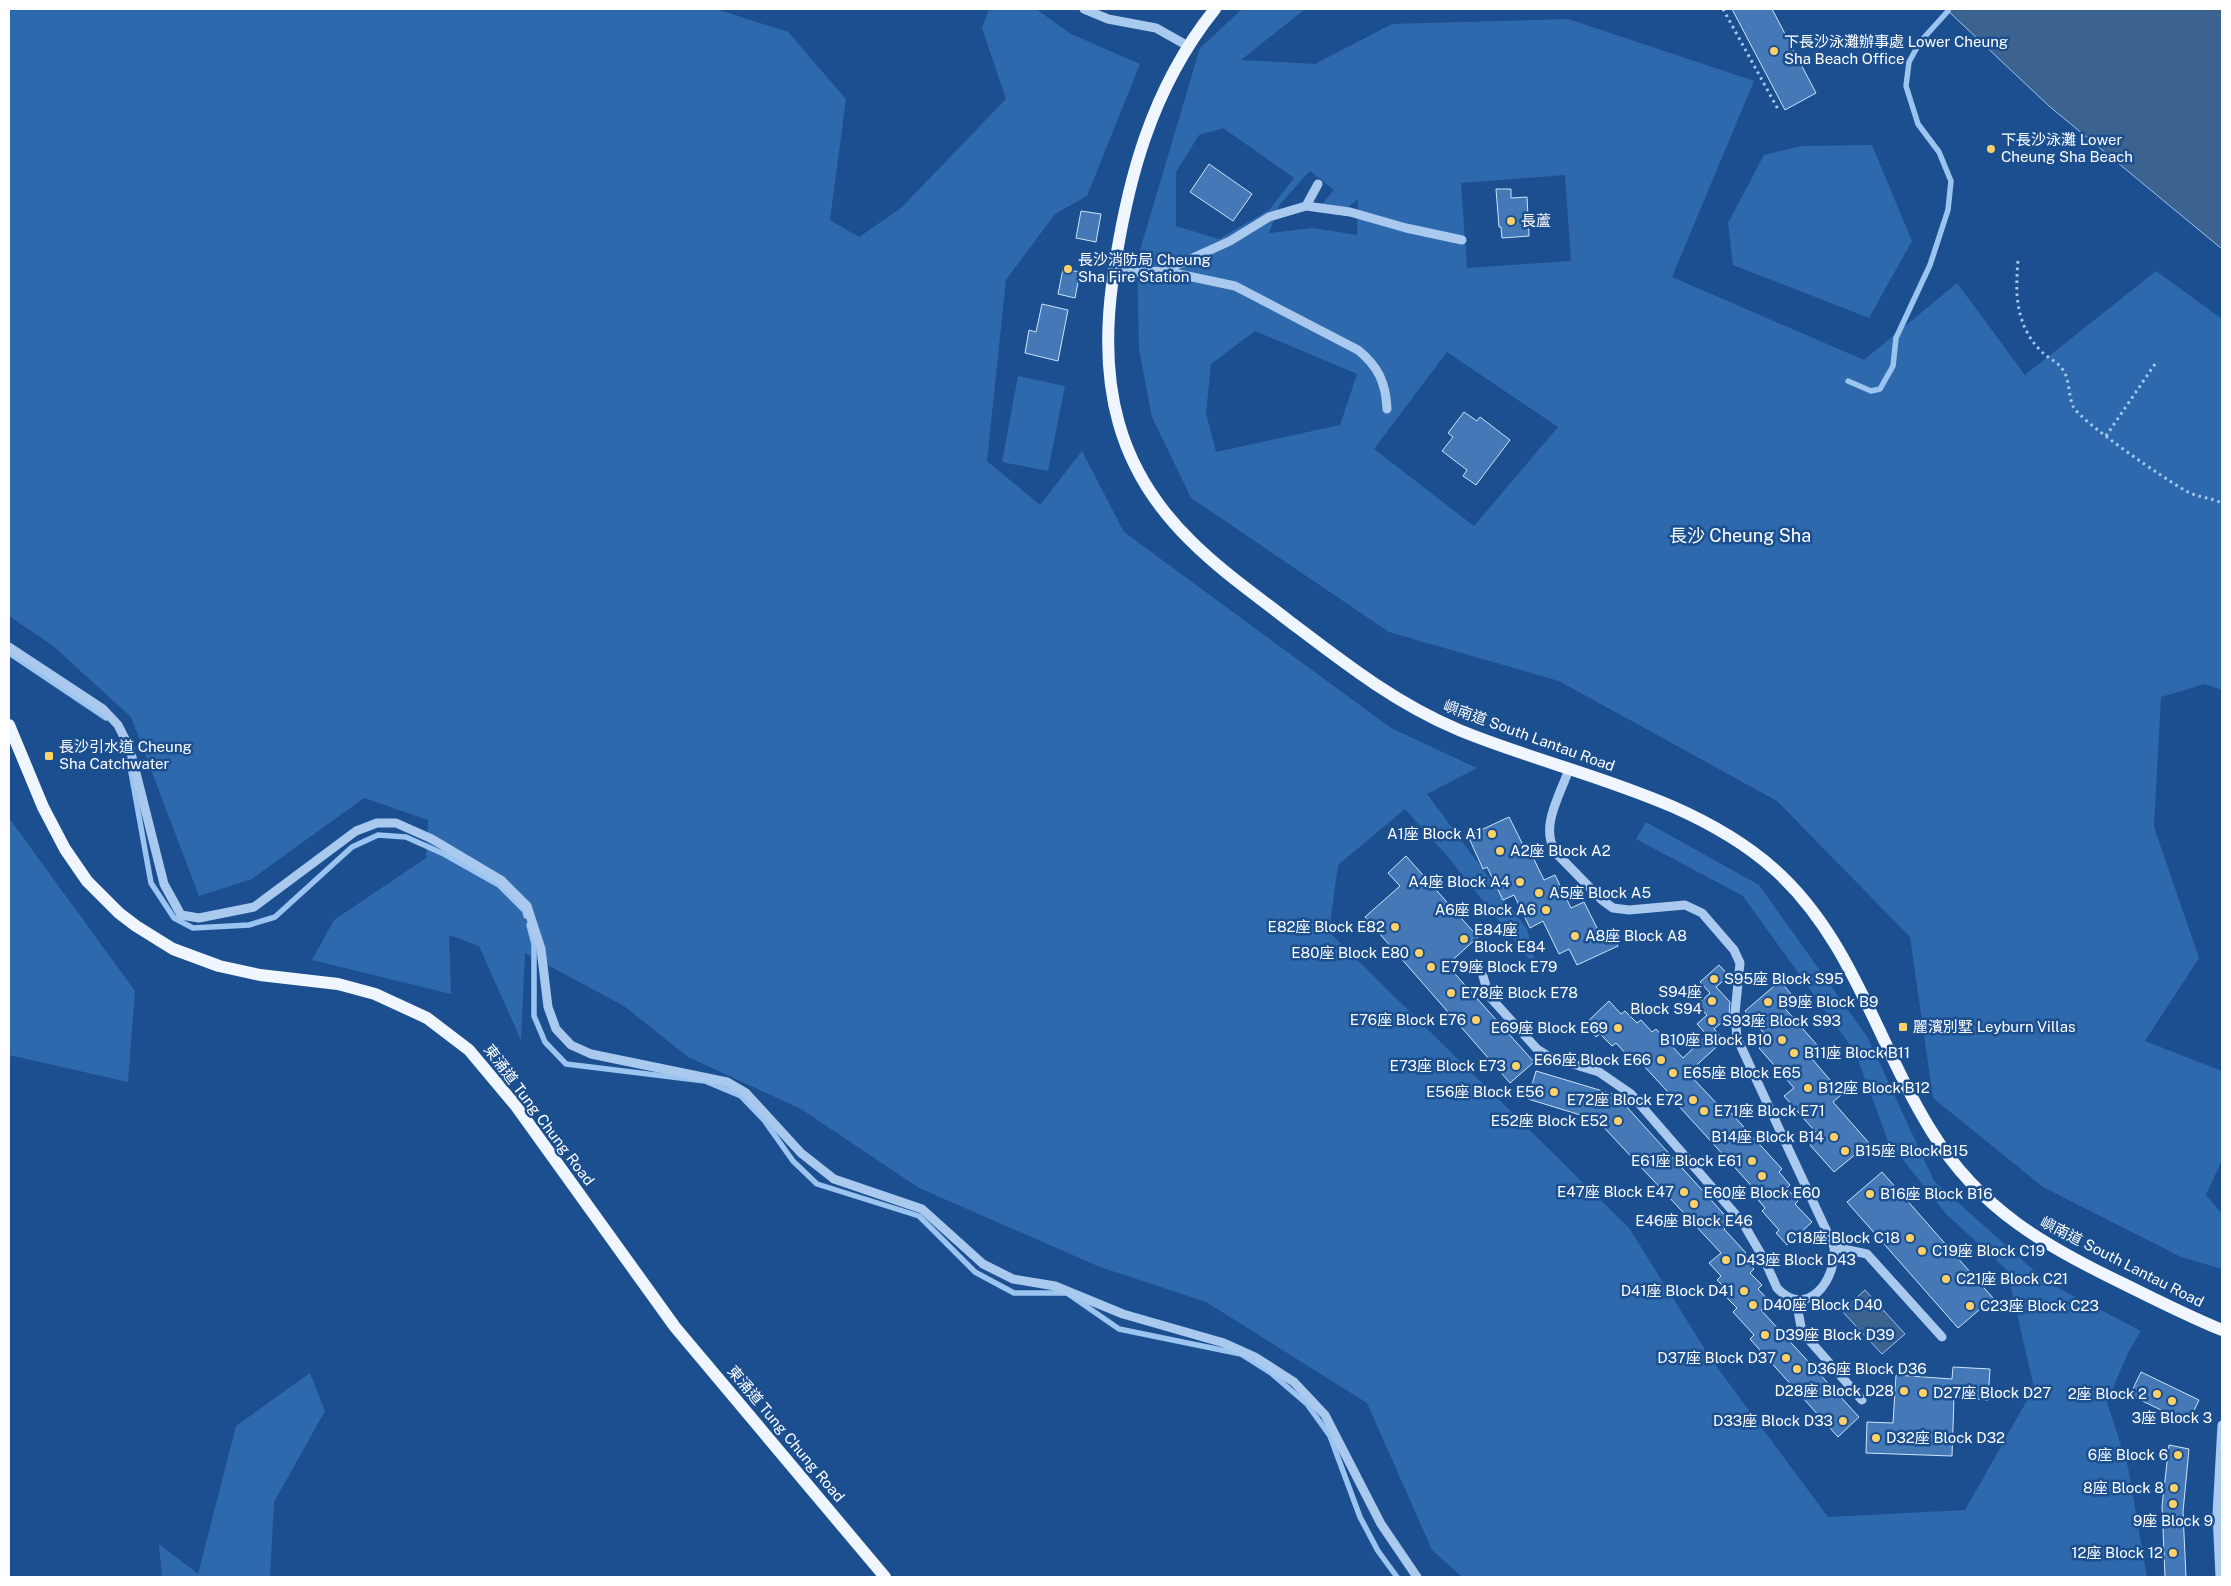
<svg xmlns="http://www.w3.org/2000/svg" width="2231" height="1586" viewBox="0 0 2231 1586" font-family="'Public Sans','Noto Sans TC',sans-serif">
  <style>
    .green { fill: #2e69ad; fill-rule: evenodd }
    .water { fill: #3c6290; stroke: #9cc4f0 }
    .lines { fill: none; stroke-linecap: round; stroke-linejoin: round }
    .stream { stroke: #9cc4f0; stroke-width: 5.5 }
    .building { fill: #4478b7; stroke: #cfe3fa }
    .path { stroke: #a9c9ee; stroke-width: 3; stroke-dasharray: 2.5 4; stroke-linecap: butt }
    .minor { stroke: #a9c9ee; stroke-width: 9 }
    .major { stroke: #f0f6ff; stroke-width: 12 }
    .poi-dot { fill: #ffd166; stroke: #1b4f8f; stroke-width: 2 }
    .labels { text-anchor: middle; stroke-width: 5; stroke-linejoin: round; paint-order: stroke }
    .poi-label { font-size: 15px; fill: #fff; stroke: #1b4f8f; text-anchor: start }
    .street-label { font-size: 15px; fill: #fff; stroke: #1b4f8f }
    .quarter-label { font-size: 18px; fill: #fff; stroke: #1b4f8f }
  </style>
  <rect width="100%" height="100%" fill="#1b4f8f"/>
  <path class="green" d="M9,9H716L788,32L846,99L830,220L859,237L901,208L1006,99L982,28L989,9H1036L1071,34L1140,64L1087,196L1055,214L1006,280L987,461L1040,505L1082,451L1124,532L1391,728L1477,768L1427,794L1527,929L1537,969L1449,858L1405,809L1338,865L1329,932L1629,1228L1711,1359L1828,1517L1965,1510L2034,1388L2007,1270L1946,1214L1888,1141L1855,1052L1743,896L1636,839L1646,822L1759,885L1868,1038L1934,1181L2047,1282L2141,1331L2128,1353L2107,1402L2128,1467L2147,1577H1462L1432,1550L1367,1403L1206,1302L1100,1267L919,1188L801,1109L688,1057L624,1006L525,953L521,1040L479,946L449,935L451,994L312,960L334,920L426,858L428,820L364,798L252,879L199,896L131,717L52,645L9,616Z
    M1242,9H1305L1241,60L1315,64L1392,24L1568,19L1754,81L1672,277L1864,360L1957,283L2025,375L2156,271L2222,319V690L2205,684L2161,697L2154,827L2199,958L2145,1041L2222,1071V1160L2206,1195L2222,1214V1269L2181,1257L2043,1187L1933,1098L1910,937L1777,801L1559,681L1389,632L1191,498L1152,417L1139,350L1137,260L1200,48ZM1223,128L1294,178L1269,210L1219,239L1176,226V172L1199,135ZM1310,171L1334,190L1322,204L1337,216L1358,199L1357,235L1313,228L1269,233L1280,204ZM1565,175L1571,261L1467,268L1461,183ZM1255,331L1357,374L1340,425L1216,452L1206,413L1211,364ZM1447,352L1558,427L1474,526L1374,449Z
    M1872,145L1912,241L1869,318L1733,265L1728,223L1764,155L1801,146Z
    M1018,376L1065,386L1048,471L1002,462Z
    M9,818L135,991L128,1082L9,1055Z
    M310,1373L325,1411L274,1502L270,1577H162L159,1544L198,1574L236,1426Z"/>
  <path class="water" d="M1946,9H2222V249L2049,106Z
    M1865,1290L1905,1334L1882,1354L1842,1311Z"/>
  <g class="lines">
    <path class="stream" d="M1848,381L1871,391L1880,389L1893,366L1896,338L1930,265L1948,210L1951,181L1939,152L1918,124L1906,86L1909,62L1920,42L1948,11
      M9,653L106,718
      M129,761L151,883L174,918L193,928L249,925L275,917L352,847L378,835L406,837L444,854L499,885L525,911L526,916
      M529,925L534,944V1016L545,1042L566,1064L705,1081L741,1096L764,1120L793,1161L817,1184L919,1216L975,1272L1014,1293H1067L1119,1329L1241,1354L1271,1373L1307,1404L1330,1436L1360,1517L1378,1551L1397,1577"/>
  </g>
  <path class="building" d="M1732,9H1772L1816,93L1785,110Z
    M1209,164L1252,194L1233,221L1190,192Z
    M1496,189H1511V198L1527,197L1529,236L1502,238L1501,227H1499Z
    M1081,211L1101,214L1096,242L1076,238Z
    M1063,269L1080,272L1075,298L1058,294Z
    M1042,304L1068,310L1058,361L1025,353L1029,330L1036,332Z
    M1464,412L1477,421L1480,417L1510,440L1476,485L1463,476L1467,470L1442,451L1453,437L1448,433Z
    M1509,817L1525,849L1528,847L1544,880L1555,875L1571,908L1584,902L1600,934L1610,929L1618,946L1577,965L1569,949L1559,954L1543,921L1530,928L1514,895L1503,900L1487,867L1483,869L1468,836Z
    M1406,856L1478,937L1447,965L1534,1062L1510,1083L1365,917L1400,886L1388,873Z
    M1719,965L1729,976L1716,987L1730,1002L1729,1016L1714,1029L1724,1040L1688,1073L1720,1107L1723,1104L1782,1169L1779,1172L1790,1185L1787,1188L1798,1201L1795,1204L1812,1222L1787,1245L1776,1233L1779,1230L1762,1211L1765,1208L1754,1195L1757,1192L1677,1104L1678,1103L1655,1078L1631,1052L1627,1055L1616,1043L1612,1046L1600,1034L1596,1037L1584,1025L1609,1001L1621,1014L1625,1011L1637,1023L1641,1020L1652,1032L1656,1029L1683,1058L1707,1035L1697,1024L1707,1015L1697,1005L1710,993L1700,982Z
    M1780,981L1791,994L1781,1004L1817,1045L1807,1053L1842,1094L1833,1102L1869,1143L1834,1172L1810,1145L1820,1137L1784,1096L1794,1088L1759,1048L1769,1039L1745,1011Z
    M1536,1071L1616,1095L1731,1222L1724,1229L1746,1253L1742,1256L1754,1269L1750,1273L1762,1285L1758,1289L1770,1302L1761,1310L1859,1417L1838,1437L1750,1339L1754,1335L1733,1312L1737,1308L1725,1296L1729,1292L1717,1280L1721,1276L1709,1263L1721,1253L1597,1120L1528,1099Z
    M1882,1172L1993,1298L1958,1328L1847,1202Z
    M1953,1367L1990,1369L1988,1400L1954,1397L1952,1456L1866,1453L1867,1422L1893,1423L1896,1375L1952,1379Z
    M2141,1372L2199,1400L2188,1423L2130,1395Z
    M2169,1445L2189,1449L2183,1512L2186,1577H2165L2162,1506Z"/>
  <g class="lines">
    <path class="path" d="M1723,9L1779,111
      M2018,261C2015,294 2016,325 2040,350C2047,358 2056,360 2063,370C2070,380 2068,395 2073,406C2079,421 2168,481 2186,491C2197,497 2211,498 2222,503
      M2106,436L2155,364"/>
    <path class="minor" d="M1084,9L1108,19L1156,28L1188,46
      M1306,206L1350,212L1406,228L1462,240
      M1164,271L1230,241L1269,217L1306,206L1318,184
      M1114,273L1164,271L1235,286L1358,350C1378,366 1386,383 1387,409
      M9,647L103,709L118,725L130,749L164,884L181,915L199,918L254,907L356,831L377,823H396L432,839L501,880L527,906L541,949L548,1007L556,1029L571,1045L591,1054L727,1082L746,1093L801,1153L834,1179L922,1209L983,1264L1013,1279L1055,1286L1123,1314L1224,1343L1255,1357L1294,1382L1325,1415L1381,1524L1417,1577
      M1483,976L1489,996L1537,1049L1550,1057L1599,1072L1631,1094L1743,1223L1765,1261L1777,1288C1807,1320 1837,1280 1834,1247L1737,1038L1735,1013L1740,963L1734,950L1702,913L1685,905L1629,910L1613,908L1602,900L1556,853C1539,827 1560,796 1569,769
      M1834,1247L1867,1254L1942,1337
      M1796,1300L1802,1332L1862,1400
      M2220,1577L2217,1514L2222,1425"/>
    <path class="major" d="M1215,9C1150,90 1126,184 1112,285C1099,385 1117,469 1191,541C1221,571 1256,595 1289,621C1343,662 1395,703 1459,730C1563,773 1688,793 1774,869C1853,939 1878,1046 1932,1132C1980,1210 2047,1247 2126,1285C2158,1301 2190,1317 2222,1330
      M9,725L43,807L65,849L87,881L119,913L136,926L173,949L219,966L260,975L338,984L375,994L427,1018L469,1050L516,1106L675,1327L885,1577"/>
  </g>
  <g class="poi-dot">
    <circle cx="1774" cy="51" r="5"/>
    <circle cx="1991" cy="149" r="5"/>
    <circle cx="1511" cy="221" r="5"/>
    <circle cx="1068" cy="269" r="5"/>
    <rect x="44" y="751" width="10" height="10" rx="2.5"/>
    <circle cx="1492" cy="834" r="5"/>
    <circle cx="1500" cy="851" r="5"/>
    <circle cx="1520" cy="882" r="5"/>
    <circle cx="1539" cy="893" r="5"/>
    <circle cx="1546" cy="910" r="5"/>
    <circle cx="1395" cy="927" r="5"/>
    <circle cx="1575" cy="936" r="5"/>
    <circle cx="1464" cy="939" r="5"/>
    <circle cx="1419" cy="953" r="5"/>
    <circle cx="1431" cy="967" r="5"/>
    <circle cx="1714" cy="979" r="5"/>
    <circle cx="1451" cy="993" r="5"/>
    <circle cx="1712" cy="1001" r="5"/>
    <circle cx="1768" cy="1002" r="5"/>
    <circle cx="1476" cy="1020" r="5"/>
    <circle cx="1712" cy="1021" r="5"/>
    <rect x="1898" y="1022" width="10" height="10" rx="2.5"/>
    <circle cx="1618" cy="1028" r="5"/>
    <circle cx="1782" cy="1040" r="5"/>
    <circle cx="1794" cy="1053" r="5"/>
    <circle cx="1661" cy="1060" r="5"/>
    <circle cx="1516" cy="1066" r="5"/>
    <circle cx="1673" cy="1073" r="5"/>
    <circle cx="1808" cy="1088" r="5"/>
    <circle cx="1554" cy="1092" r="5"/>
    <circle cx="1693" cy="1100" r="5"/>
    <circle cx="1704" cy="1111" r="5"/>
    <circle cx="1618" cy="1121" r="5"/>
    <circle cx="1834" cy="1137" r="5"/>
    <circle cx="1845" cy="1151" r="5"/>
    <circle cx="1752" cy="1161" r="5"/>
    <circle cx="1762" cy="1176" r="5"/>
    <circle cx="1684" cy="1192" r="5"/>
    <circle cx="1870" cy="1194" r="5"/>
    <circle cx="1694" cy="1204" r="5"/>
    <circle cx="1910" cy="1238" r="5"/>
    <circle cx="1922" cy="1251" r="5"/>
    <circle cx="1726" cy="1260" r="5"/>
    <circle cx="1946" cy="1279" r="5"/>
    <circle cx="1744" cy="1291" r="5"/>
    <circle cx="1753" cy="1305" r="5"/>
    <circle cx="1970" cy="1306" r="5"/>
    <circle cx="1765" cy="1335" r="5"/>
    <circle cx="1786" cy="1358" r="5"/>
    <circle cx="1797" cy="1369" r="5"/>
    <circle cx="1904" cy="1391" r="5"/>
    <circle cx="1923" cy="1393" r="5"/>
    <circle cx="2157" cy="1394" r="5"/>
    <circle cx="2172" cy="1401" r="5"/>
    <circle cx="1843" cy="1421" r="5"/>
    <circle cx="1876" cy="1438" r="5"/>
    <circle cx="2178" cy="1455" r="5"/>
    <circle cx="2174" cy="1488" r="5"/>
    <circle cx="2173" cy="1504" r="5"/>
    <circle cx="2173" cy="1553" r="5"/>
  </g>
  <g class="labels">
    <g class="poi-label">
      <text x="1784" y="47">下長沙泳灘辦事處 Lower Cheung<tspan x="1784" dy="17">Sha Beach Office</tspan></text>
      <text x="2001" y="145">下長沙泳灘 Lower<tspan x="2001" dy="17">Cheung Sha Beach</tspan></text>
      <text x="1521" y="226">長蘆</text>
      <text x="1078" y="265">長沙消防局 Cheung<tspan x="1078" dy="17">Sha Fire Station</tspan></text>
      <text x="59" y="752">長沙引水道 Cheung<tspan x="59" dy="17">Sha Catchwater</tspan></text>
      <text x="1482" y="839" text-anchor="end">A1座 Block A1</text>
      <text x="1510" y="856">A2座 Block A2</text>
      <text x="1510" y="887" text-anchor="end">A4座 Block A4</text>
      <text x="1549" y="898">A5座 Block A5</text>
      <text x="1536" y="915" text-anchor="end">A6座 Block A6</text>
      <text x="1385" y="932" text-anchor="end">E82座 Block E82</text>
      <text x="1474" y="935">E84座<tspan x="1474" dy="17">Block E84</tspan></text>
      <text x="1585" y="941">A8座 Block A8</text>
      <text x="1409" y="958" text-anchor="end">E80座 Block E80</text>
      <text x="1441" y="972">E79座 Block E79</text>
      <text x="1724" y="984">S95座 Block S95</text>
      <text x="1702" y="997" text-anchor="end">S94座<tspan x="1702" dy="17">Block S94</tspan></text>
      <text x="1461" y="998">E78座 Block E78</text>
      <text x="1778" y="1007">B9座 Block B9</text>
      <text x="1466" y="1025" text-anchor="end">E76座 Block E76</text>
      <text x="1722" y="1026">S93座 Block S93</text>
      <text x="1913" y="1032">麗濱別墅 Leyburn Villas</text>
      <text x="1608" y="1033" text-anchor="end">E69座 Block E69</text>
      <text x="1772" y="1045" text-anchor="end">B10座 Block B10</text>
      <text x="1804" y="1058">B11座 Block B11</text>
      <text x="1651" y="1065" text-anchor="end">E66座 Block E66</text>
      <text x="1506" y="1071" text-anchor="end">E73座 Block E73</text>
      <text x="1683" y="1078">E65座 Block E65</text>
      <text x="1818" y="1093">B12座 Block B12</text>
      <text x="1544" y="1097" text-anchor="end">E56座 Block E56</text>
      <text x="1683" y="1105" text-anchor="end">E72座 Block E72</text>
      <text x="1714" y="1116">E71座 Block E71</text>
      <text x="1608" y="1126" text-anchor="end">E52座 Block E52</text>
      <text x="1824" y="1142" text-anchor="end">B14座 Block B14</text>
      <text x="1855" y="1156">B15座 Block B15</text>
      <text x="1742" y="1166" text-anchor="end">E61座 Block E61</text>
      <text x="1674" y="1197" text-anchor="end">E47座 Block E47</text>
      <text x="1762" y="1198" text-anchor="middle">E60座 Block E60</text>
      <text x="1880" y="1199">B16座 Block B16</text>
      <text x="1694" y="1226" text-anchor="middle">E46座 Block E46</text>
      <text x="1900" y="1243" text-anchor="end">C18座 Block C18</text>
      <text x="1932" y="1256">C19座 Block C19</text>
      <text x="1736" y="1265">D43座 Block D43</text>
      <text x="1956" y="1284">C21座 Block C21</text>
      <text x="1734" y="1296" text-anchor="end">D41座 Block D41</text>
      <text x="1763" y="1310">D40座 Block D40</text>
      <text x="1980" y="1311">C23座 Block C23</text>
      <text x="1775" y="1340">D39座 Block D39</text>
      <text x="1776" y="1363" text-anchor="end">D37座 Block D37</text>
      <text x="1807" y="1374">D36座 Block D36</text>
      <text x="1894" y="1396" text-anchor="end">D28座 Block D28</text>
      <text x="1933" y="1398">D27座 Block D27</text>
      <text x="2147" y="1399" text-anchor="end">2座 Block 2</text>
      <text x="2172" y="1423" text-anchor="middle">3座 Block 3</text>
      <text x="1833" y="1426" text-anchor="end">D33座 Block D33</text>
      <text x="1886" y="1443">D32座 Block D32</text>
      <text x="2168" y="1460" text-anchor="end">6座 Block 6</text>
      <text x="2164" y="1493" text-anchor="end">8座 Block 8</text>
      <text x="2173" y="1526" text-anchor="middle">9座 Block 9</text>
      <text x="2163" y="1558" text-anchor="end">12座 Block 12</text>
    </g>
    <g class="street-label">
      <text transform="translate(1529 736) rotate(20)" y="5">嶼南道 South Lantau Road</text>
      <text transform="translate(539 1115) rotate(53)" y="5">東涌道 Tung Chung Road</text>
      <text transform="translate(2122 1262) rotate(27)" y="5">嶼南道 South Lantau Road</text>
      <text transform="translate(786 1434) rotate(50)" y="5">東涌道 Tung Chung Road</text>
    </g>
    <g class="quarter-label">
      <text x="1740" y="542">長沙 Cheung Sha</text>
    </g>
  </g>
  <rect width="2231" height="1586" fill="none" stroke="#ffffff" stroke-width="20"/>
</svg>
